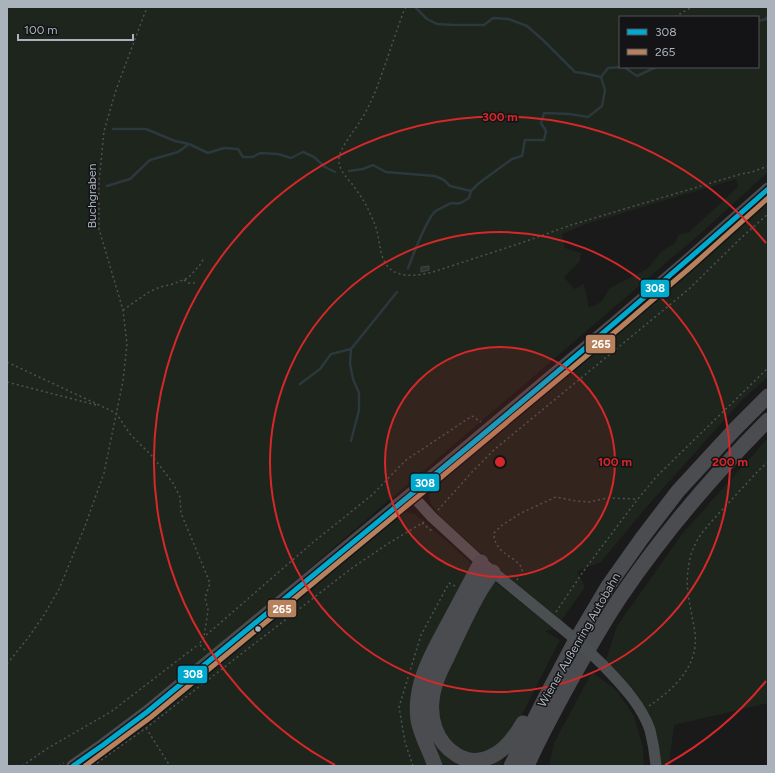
<svg xmlns="http://www.w3.org/2000/svg" width="775" height="773" viewBox="0 0 775 773" font-family="Figtree,sans-serif">
  <style>
    .green { fill: #1d251d; fill-rule: evenodd }
    .lines { fill: none; stroke-linecap: round; stroke-linejoin: round }
    .stream { stroke: #2b383d; stroke-width: 2.5 }
    .building { fill: #323232; stroke: #424446 }
    .path { stroke: #505155; stroke-width: 1.5; stroke-dasharray: 2 3; stroke-linecap: butt }
    .secondary { stroke: #4c4f51; stroke-width: 11 }
    .primary { stroke: #4b4c4f; stroke-width: 13 }
    .motorway { stroke: #4b4c50; stroke-width: 15 }
    .secondary-bridge { stroke: #4c4f51; stroke-width: 11 }
    .bus-1-casing { stroke: #141416; stroke-width: 8 }
    .bus-2-casing { stroke: #141416; stroke-width: 8 }
    .bus-1 { stroke: #00a9ce; stroke-width: 5 }
    .bus-2 { stroke: #b6815c; stroke-width: 5 }
    .ring { fill: none; stroke: #d62828; stroke-width: 2 }
    .bus-dot { fill: #aab2bc; stroke: #141416; stroke-width: 1.5 }
    .labels { text-anchor: middle; stroke-width: 3; stroke-linejoin: round; paint-order: stroke }
    .street-label { font-size: 12px; fill: #aab2bc; stroke: #141416 }
    .centre { fill: #d62828; stroke: #141416; stroke-width: 2 }
    .ring-label { font-size: 12px; text-anchor: middle; font-weight: bold; fill: #d62828; stroke: #141416; stroke-width: 3; stroke-linejoin: round; paint-order: stroke }
    .line-badge { stroke: #141416; stroke-width: 1.5 }
    .badge-label { font-size: 11px; text-anchor: middle; font-weight: bold; fill: #fff }
  </style>
  <rect width="100%" height="100%" fill="#1a1a1a"/>
  <path class="green" d="M7,7H768V172L702,232L275,598L284,608L335,564L394,515L400,512H406L415,514L443,538L472,564L555,629L545,631L560,640L519,720L500,766H7ZM620,17H758V67H620ZM736,179L738,187L688,233L679,234L675,243L662,251L647,269L610,288L601,302L589,308L584,284L574,289L564,277L580,261L581,253L565,248L562,234L586,224Z
    M768,195V377L744,398L649,504L601,562L577,571L585,587L561,621C527,592 493,565 461,535C451,526 435,514 430,501C428,495 431,489 434,484L494,430Z
    M768,438V703L674,725L669,766H660L650,715L637,694L606,660L617,626L682,534Z
    M592,672L616,690L634,716L643,747L644,766H549L554,743Z"/>
  <g class="lines">
    <path class="stream" d="M415,7L427,19L437,24L454,25H484L493,18L508,19L527,26L543,40L575,72L583,73L601,77
      M758,21L766,19L768,16
      M624,67L637,76L656,67
      M113,129H146L175,141L189,144L208,153L224,148L238,149L243,157H253L260,153L278,154L291,158L303,152L314,157L325,167L335,172
      M349,171L363,169L373,165L386,172L435,176L444,180L450,186L471,191
      M107,186L130,179L150,160L178,152L189,144
      M408,268C413,256 427,216 437,210C440,209 449,204 451,203C454,203 457,204 460,203C463,202 466,200 469,198L471,191L479,183L512,159L522,156L525,140H544L546,131L541,123L544,113L570,114L588,117L602,106L605,90L601,77L608,68L621,67
      M351,349L350,364L353,379L359,393V410L351,441
      M300,384L320,369L331,354L351,349L397,292"/>
  </g>
  <path class="building" d="M429,266V270L421,272V267Z"/>
  <g class="lines">
    <path class="path" d="M406,7L403,13C397,30 391,47 385,65C378,85 371,105 359,123C354,131 339,149 339,159C338,171 349,179 355,188C360,195 364,201 368,209C371,216 375,223 377,231C380,243 380,259 389,268C401,279 419,275 433,272L521,243L571,225L741,174L752,172L768,166
      M675,17L692,7
      M184,280L189,283H195
      M123,310L149,292L160,287L173,284L188,278L199,266L204,258
      M7,362L116,413L130,434L152,456L173,483L180,497L181,513L210,583L205,598L208,610L204,637
      M7,382L96,405
      M438,510L473,471L495,449L689,289L742,237L768,214
      M422,523L433,532
      M517,580C518,578 521,575 522,572C524,563 506,556 501,550C496,545 494,540 494,533L501,526L521,513L556,497L576,501L589,502L607,498L636,499
      M556,612L585,569L637,500L657,476L768,368
      M205,650L199,644L204,637L311,544L372,495L406,460L472,416L481,422
      M7,664L28,638L44,615L59,589L85,526L104,473L123,381L127,344L123,310L99,229V182L104,131L116,90L147,7
      M649,706C674,689 699,666 695,633C692,612 685,591 688,570C689,563 690,555 693,549C699,534 711,522 722,510C734,497 747,483 759,470L768,462
      M146,728L170,766
      M22,766L48,748L112,711L199,644
      M59,766L64,763
      M93,766L146,728L352,568L389,543L424,522
      M413,766L405,742L399,707L421,635L449,583L455,586"/>
    <path class="secondary" d="M411,494L432,517L481,562L558,625
      M603,665C621,684 641,704 650,730C653,742 655,754 656,766"/>
    <path class="primary" d="M73,766L103,745L147,712L411,494L616,322L687,261L768,189"/>
    <path class="motorway" d="M493,572C488,579 483,586 479,593C467,614 457,636 447,658C440,671 433,686 432,701C431,710 432,719 435,728C443,750 466,768 490,757C505,751 515,737 523,723
      M435,766C430,751 421,736 418,720C413,684 433,652 449,622C460,602 470,582 481,562
      M511,766L544,700L573,645L608,586L642,538L678,491L735,429L768,396
      M527,766C538,741 551,717 564,693C582,660 600,627 621,596C664,533 713,475 768,420"/>
    <path class="secondary-bridge" d="M558,625L581,644L603,665"/>
    <defs>
      <path id="bus-1" d="M73,766L103,745L147,712C356,540 566,369 768,189"/>
      <path id="bus-2" d="M85,766L151,717L415,499L621,327L692,266L768,198"/>
    </defs>
    <use href="#bus-1" class="bus-1-casing"/>
    <use href="#bus-2" class="bus-2-casing"/>
    <use href="#bus-1" class="bus-1"/>
    <use href="#bus-2" class="bus-2"/>
  </g>
  <circle cx="500" cy="462" r="115" fill="#d62828" fill-opacity=".12"/>
  <g class="ring">
    <circle cx="500" cy="462" r="115"/>
    <circle cx="500" cy="462" r="230"/>
    <path d="M766 681A345 345 0 0 1 665 765M335 765A345 345 0 1 1 766 243"/>
  </g>
  <circle class="bus-dot" cx="258" cy="629" r="3.5"/>
  <g class="labels">
    <g class="street-label">
      <text transform="translate(92 196) rotate(-90)" y="4">Buchgraben</text>
      <text transform="translate(579 640) rotate(-60)" y="4">Wiener Außenring Autobahn</text>
    </g>
  </g>
  <circle cx="500" cy="462" r="6" class="centre"/>
  <g class="ring-label">
    <text x="500" y="121">300 m</text>
    <text x="615" y="466">100 m</text>
    <text x="730" y="466">200 m</text>
  </g>
  <g class="line-badge">
    <rect x="640" y="279" width="30" height="19" rx="4" fill="#00a9ce"/>
    <rect x="585" y="334" width="31" height="20" rx="4" fill="#b6815c"/>
    <rect x="410" y="473" width="30" height="19" rx="4" fill="#00a9ce"/>
    <rect x="267" y="599" width="30" height="19" rx="4" fill="#b6815c"/>
    <rect x="177" y="665" width="31" height="19" rx="4" fill="#00a9ce"/>
  </g>
  <g class="badge-label">
    <text x="655" y="292">308</text>
    <text x="601" y="348">265</text>
    <text x="425" y="487">308</text>
    <text x="282" y="613">265</text>
    <text x="193" y="678">308</text>
  </g>
  <rect width="775" height="773" fill="none" stroke="#aab2bc" stroke-width="16"/>
  <rect x="619" y="16" width="140" height="52" fill="#141416" stroke="#505358"/>
  <rect x="627" y="29" width="20" height="6" fill="#00a9ce" stroke="#505358"/>
  <text x="655" y="36" font-size="12" fill="#aab2bc">308</text>
  <rect x="627" y="49" width="20" height="6" fill="#b6815c" stroke="#505358"/>
  <text x="655" y="56" font-size="12" fill="#aab2bc">265</text>
  <path d="M18 34v6h115v-6" fill="none" stroke="#aab2bc" stroke-width="2"/>
  <text x="24" y="34" font-size="12" fill="#aab2bc" stroke="#141416" stroke-width="3" paint-order="stroke">100 m</text>
</svg>
